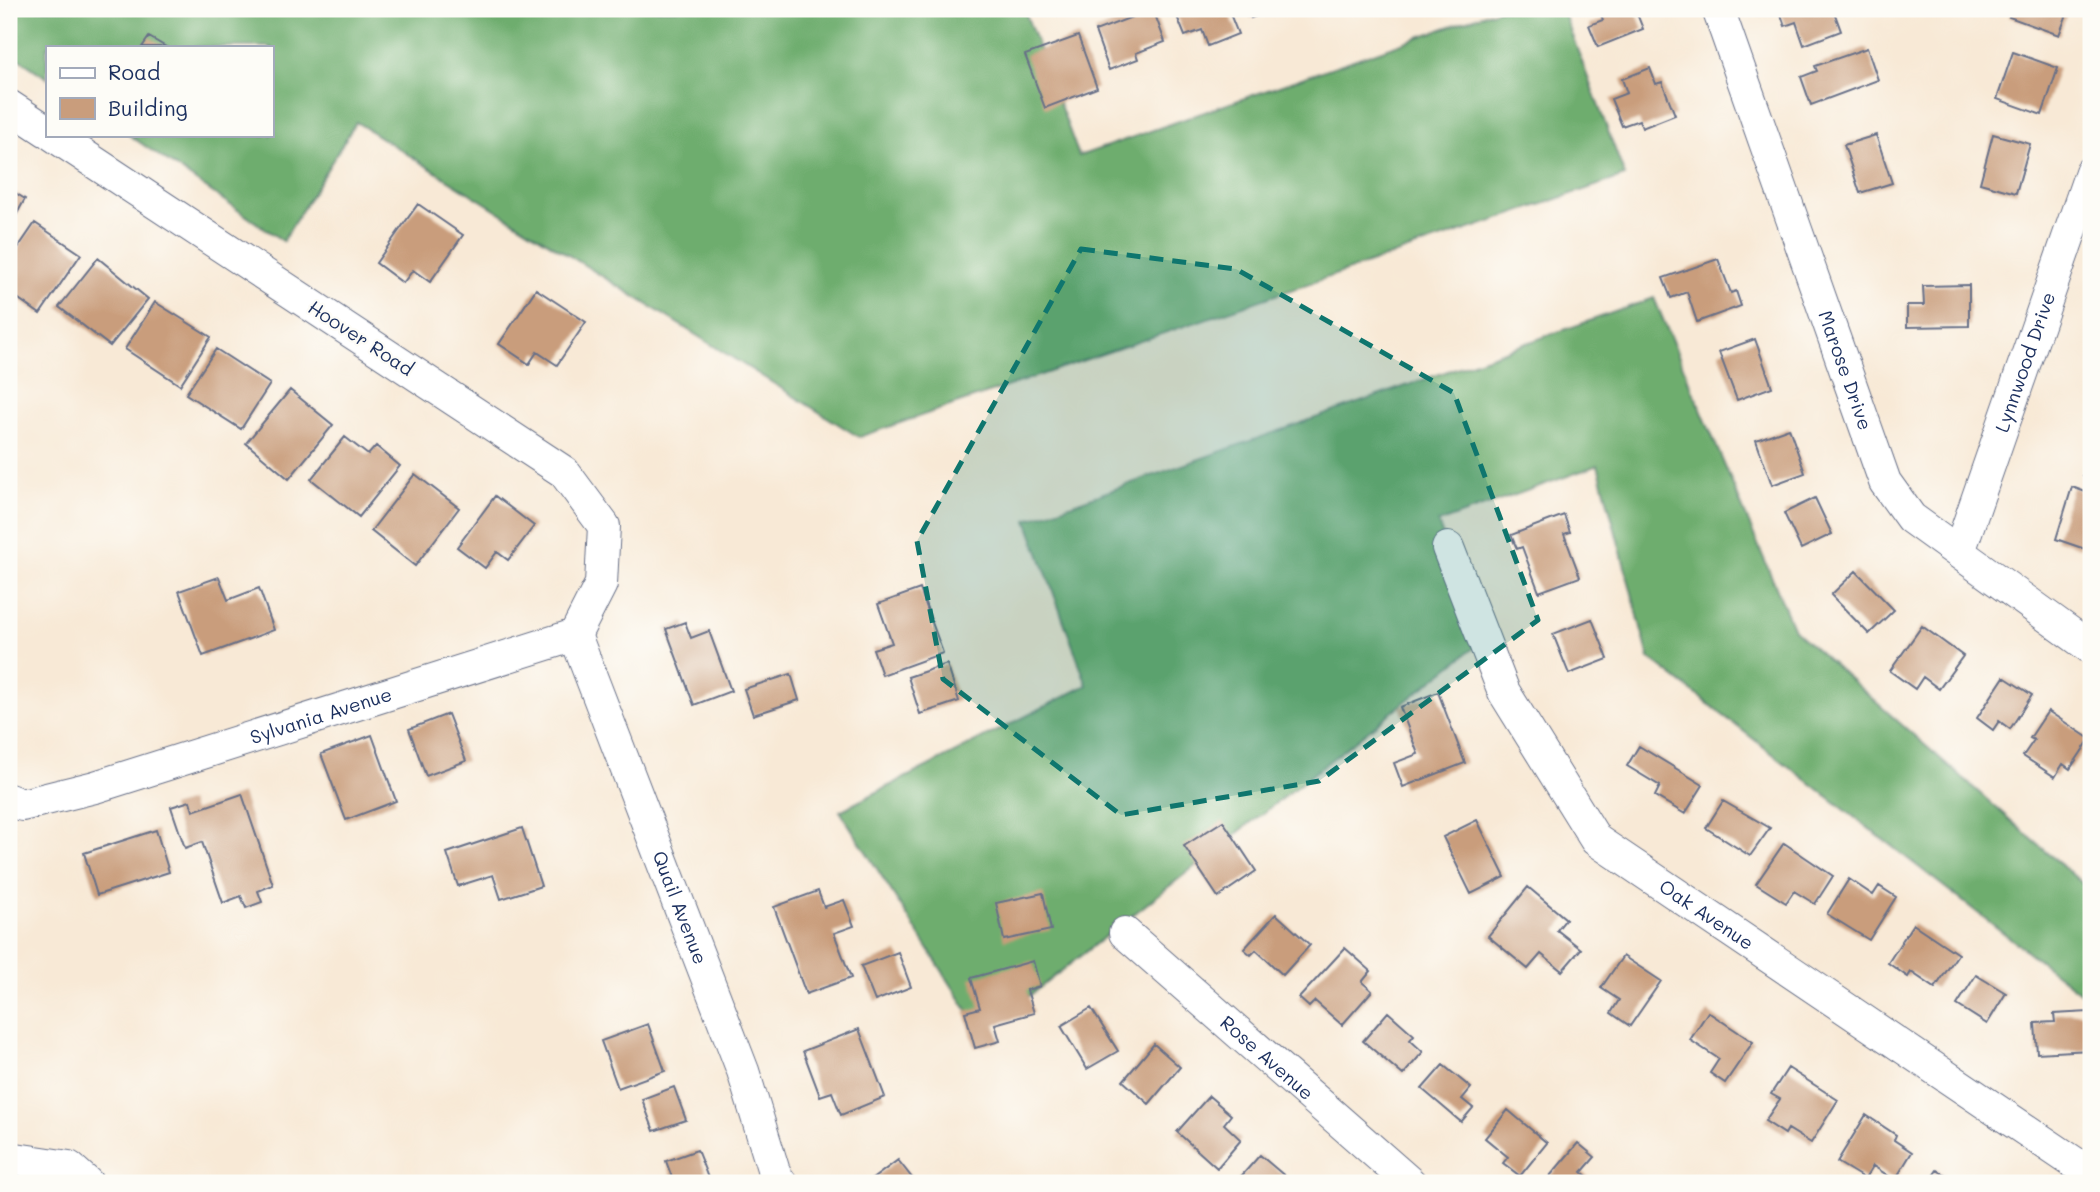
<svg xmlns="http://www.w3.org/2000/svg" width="2100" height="1192" viewBox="0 0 2100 1192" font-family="Mali,sans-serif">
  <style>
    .forest { fill: #6ead6e; stroke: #446e66; stroke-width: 2 }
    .building { fill: #c99d7c }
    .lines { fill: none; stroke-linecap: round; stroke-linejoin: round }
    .minor-casing { stroke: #687088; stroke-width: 34 }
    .minor { stroke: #fff; stroke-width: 32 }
    .marked { fill: #0f766e; fill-opacity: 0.2; stroke: #0f766e; stroke-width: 5; stroke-dasharray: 14 9; stroke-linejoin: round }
    .labels { text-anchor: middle; stroke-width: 5; stroke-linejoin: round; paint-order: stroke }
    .street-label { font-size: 19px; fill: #1b2f5e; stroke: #fdfcf7 }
  </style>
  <rect width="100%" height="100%" fill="#fdfcf7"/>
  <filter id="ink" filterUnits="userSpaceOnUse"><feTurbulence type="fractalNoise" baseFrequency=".0143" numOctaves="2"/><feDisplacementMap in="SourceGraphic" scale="14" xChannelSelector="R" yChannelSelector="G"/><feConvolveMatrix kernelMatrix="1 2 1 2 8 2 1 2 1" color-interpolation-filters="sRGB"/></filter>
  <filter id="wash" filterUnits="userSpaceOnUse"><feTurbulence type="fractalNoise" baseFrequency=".00686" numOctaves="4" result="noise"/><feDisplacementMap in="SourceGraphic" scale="28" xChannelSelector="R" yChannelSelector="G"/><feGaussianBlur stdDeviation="1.57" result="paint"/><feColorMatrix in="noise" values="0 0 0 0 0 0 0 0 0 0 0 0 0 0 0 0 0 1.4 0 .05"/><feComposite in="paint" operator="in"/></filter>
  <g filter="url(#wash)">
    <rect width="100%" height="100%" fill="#f8e9d6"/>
    <path class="forest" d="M9,9H1024L1079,156L1499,9H1562L1625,176L859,437L356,122L283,241L129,135H271V47H47V78L9,52Z
      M1654,298L1794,630L2091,891V985L2085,996L1649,658L1598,465L1438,523L1484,640L982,1033L840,811L1087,685L1027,520Z"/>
    <g id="blocks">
      <path class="building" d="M1153,9L1165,42L1136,53L1138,59L1109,70L1095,31Z
        M1174,9H1228L1238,34L1208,46L1202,30L1185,36Z
        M1247,9H1275L1251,18Z
        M1599,9H1635L1643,29L1598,47L1589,25L1603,20Z
        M1779,9H1833L1841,31L1804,45L1796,22L1785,26Z
        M2012,9H2069L2059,35L2009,17Z
        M1078,36L1097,88L1045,108L1025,55Z
        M149,37L166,47H142Z
        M1867,48L1878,80L1811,105L1801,77L1817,71L1815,66Z
        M2013,52L2058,68L2042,115L1997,99Z
        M1650,68L1656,84L1662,82L1675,115L1642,128L1639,120L1622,126L1611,99L1627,93L1622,79Z
        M1993,134L2030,144L2016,193L1980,183Z
        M1876,135L1892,183L1860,193L1844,145Z
        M9,189L25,199L9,228Z
        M418,204L463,235L430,282L413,270L403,283L376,263Z
        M35,223L81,254L40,314L9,292V261Z
        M98,258L148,299L110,346L59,307Z
        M1718,259L1731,293L1736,291L1741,306L1697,322L1687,292L1671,298L1663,278Z
        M1969,285V326L1907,327V305H1924L1923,286Z
        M536,289L586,322L557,365L537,352L529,364L499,344Z
        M155,302L211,337L180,385L125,349Z
        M1755,339L1772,387L1737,400L1719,352Z
        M216,349L270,384L241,429L186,394Z
        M290,390L333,425L289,479L246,443Z
        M1789,428L1805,473L1772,485L1756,440Z
        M345,437L368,455L376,446L400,466L359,517L311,479Z
        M2091,448V477L2083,475Z
        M415,474L459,508L415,566L371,531Z
        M2072,487L2091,494L2088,550L2056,539Z
        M495,496L534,526L508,560L497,552L485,568L457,547Z
        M1815,498L1832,534L1801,549L1784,513Z
        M1564,515L1570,532L1564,534L1580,577L1539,592L1522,547L1517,549L1511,535Z
        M1856,571L1894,610L1869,634L1831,595Z
        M219,577L228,600L259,588L274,630L203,656L179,591Z
        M920,589L943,653L882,675L873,649L892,643L878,604Z
        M1592,619L1608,659L1569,674L1553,634Z
        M685,622L691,638L709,631L731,691L694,705L666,629Z
        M1922,626L1963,656L1939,689L1923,677L1915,689L1890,671Z
        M947,664L959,701L920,714L908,677Z
        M791,674L799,700L753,715L744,689Z
        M2004,677L2032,695L2010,729L1999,721L1993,730L1977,718Z
        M1438,692L1465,763L1403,787L1394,763L1418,754L1400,707Z
        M2048,711L2090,739L2070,769L2063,764L2055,777L2023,756L2034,740L2030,738Z
        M448,714L466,761L426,776L409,729Z
        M372,735L396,801L346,820L321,754Z
        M1639,746L1703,785L1685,814L1655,796L1660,786L1627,766Z
        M242,794L273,885L258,891L262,902L246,908L241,896L223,903L202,842L185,848L171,807L190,801L193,811Z
        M1723,801L1770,828L1750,856L1706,828Z
        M1477,820L1505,877L1471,894L1443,837Z
        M1223,821L1256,871L1218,897L1184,846Z
        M522,828L541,886L501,899L493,875L458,886L447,853Z
        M156,830L169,872L97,895L84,853Z
        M1784,843L1833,876L1815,904L1794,891L1786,903L1756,884Z
        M1849,879L1873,895L1879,886L1896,897L1869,940L1827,914Z
        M1528,887L1566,919L1557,930L1581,949L1562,971L1541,954L1528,969L1488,936Z
        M818,891L824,907L844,900L854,926L834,933L851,978L806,994L774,907Z
        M1043,893L1051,930L1004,940L996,903Z
        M1276,914L1310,945L1283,975L1256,950L1251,955L1244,949Z
        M1913,924L1958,954L1935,988L1911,972L1908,977L1888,963Z
        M1345,948L1371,971L1362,982L1372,991L1342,1025L1315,1001L1309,1007L1299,998Z
        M898,952L911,987L875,1001L861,966Z
        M1623,956L1661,981L1630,1026L1611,1013L1619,1000L1601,988Z
        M1033,961L1040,986L1027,990L1034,1013L995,1024L1000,1041L975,1048L965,1012L980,1008L971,978Z
        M1976,975L2006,993L1987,1024L1957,1005Z
        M1091,1008L1118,1051L1087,1069L1061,1026Z
        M1388,1012L1414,1035L1410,1040L1423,1052L1403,1075L1363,1041Z
        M1708,1012L1753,1042L1725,1083L1710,1073L1719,1059L1690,1040Z
        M2089,1012L2090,1050L2037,1053L2035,1023L2055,1022L2054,1014Z
        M648,1024L665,1071L618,1088L601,1041Z
        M859,1029L885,1097L841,1115L832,1092L820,1096L803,1051Z
        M1154,1044L1180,1067L1149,1104L1123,1081Z
        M1443,1065L1471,1088L1462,1099L1473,1108L1461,1122L1422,1089Z
        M1788,1068L1838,1100L1811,1143L1788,1129L1785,1134L1765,1121L1780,1099L1771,1094Z
        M674,1087L686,1120L654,1131L642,1099Z
        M1209,1096L1231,1115L1224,1124L1241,1140L1217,1168L1177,1132Z
        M1508,1110L1547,1143L1520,1176L1503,1163L1508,1157L1485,1138Z
        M1866,1115L1896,1135L1894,1140L1912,1152L1895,1180L1873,1166L1865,1179L1837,1162Z
        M1578,1143L1595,1157L1582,1172L1595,1183H1544Z
        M697,1150L710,1183H674L666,1161Z
        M1260,1155L1293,1183H1239L1237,1181Z
        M898,1160L916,1183H867Z
        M1937,1170L1958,1183H1928Z"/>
    </g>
  </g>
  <g filter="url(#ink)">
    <use href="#blocks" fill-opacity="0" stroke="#687088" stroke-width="2"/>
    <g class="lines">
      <defs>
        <g id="minor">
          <path id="s1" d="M1718,9L1885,482L1911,518L2091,648"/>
          <path d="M9,106L47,131"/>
          <path id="s2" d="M1448,548L1504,692L1596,840L2091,1174"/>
          <path id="s3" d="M1959,552L2091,172"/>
          <path id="s4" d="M575,635L743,1071L775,1175L781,1183"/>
          <path id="s5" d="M9,800L22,805L95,787L575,635L601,584L604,526L564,472L53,135"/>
          <path id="s6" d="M1125,933L1410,1183"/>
          <path d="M9,1158L69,1167L87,1183"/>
        </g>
      </defs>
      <use href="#minor" class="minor-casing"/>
      <use href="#minor" class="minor"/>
    </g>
  </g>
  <path class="marked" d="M1081,249L1236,269L1454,393L1538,620L1319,781L1121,815L943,679L917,541Z"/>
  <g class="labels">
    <g class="street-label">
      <text transform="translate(361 338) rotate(33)" y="7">Hoover Road</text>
      <text dy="7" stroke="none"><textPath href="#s3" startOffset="201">Lynnwood Drive</textPath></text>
      <text dy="7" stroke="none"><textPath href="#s1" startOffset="383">Marose Drive</textPath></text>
      <text dy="7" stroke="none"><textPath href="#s5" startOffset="326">Sylvania Avenue</textPath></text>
      <text dy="7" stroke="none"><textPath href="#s4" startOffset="292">Quail Avenue</textPath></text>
      <text dy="7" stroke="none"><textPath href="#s2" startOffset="462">Oak Avenue</textPath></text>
      <text dy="7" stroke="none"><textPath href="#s6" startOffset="189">Rose Avenue</textPath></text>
    </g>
  </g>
  <rect width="2100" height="1192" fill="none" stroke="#fdfcf7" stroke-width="35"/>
  <rect x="46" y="46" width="228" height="91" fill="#fdfcf7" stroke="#a3aaba" stroke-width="2"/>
  <rect x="60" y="68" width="35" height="10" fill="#ffffff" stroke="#a3aaba" stroke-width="2"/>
  <text x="108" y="80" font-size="21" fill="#1b2f5e">Road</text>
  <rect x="60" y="98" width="35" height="21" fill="#c99d7c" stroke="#a3aaba" stroke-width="2"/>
  <text x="108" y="116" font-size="21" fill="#1b2f5e">Building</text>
</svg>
